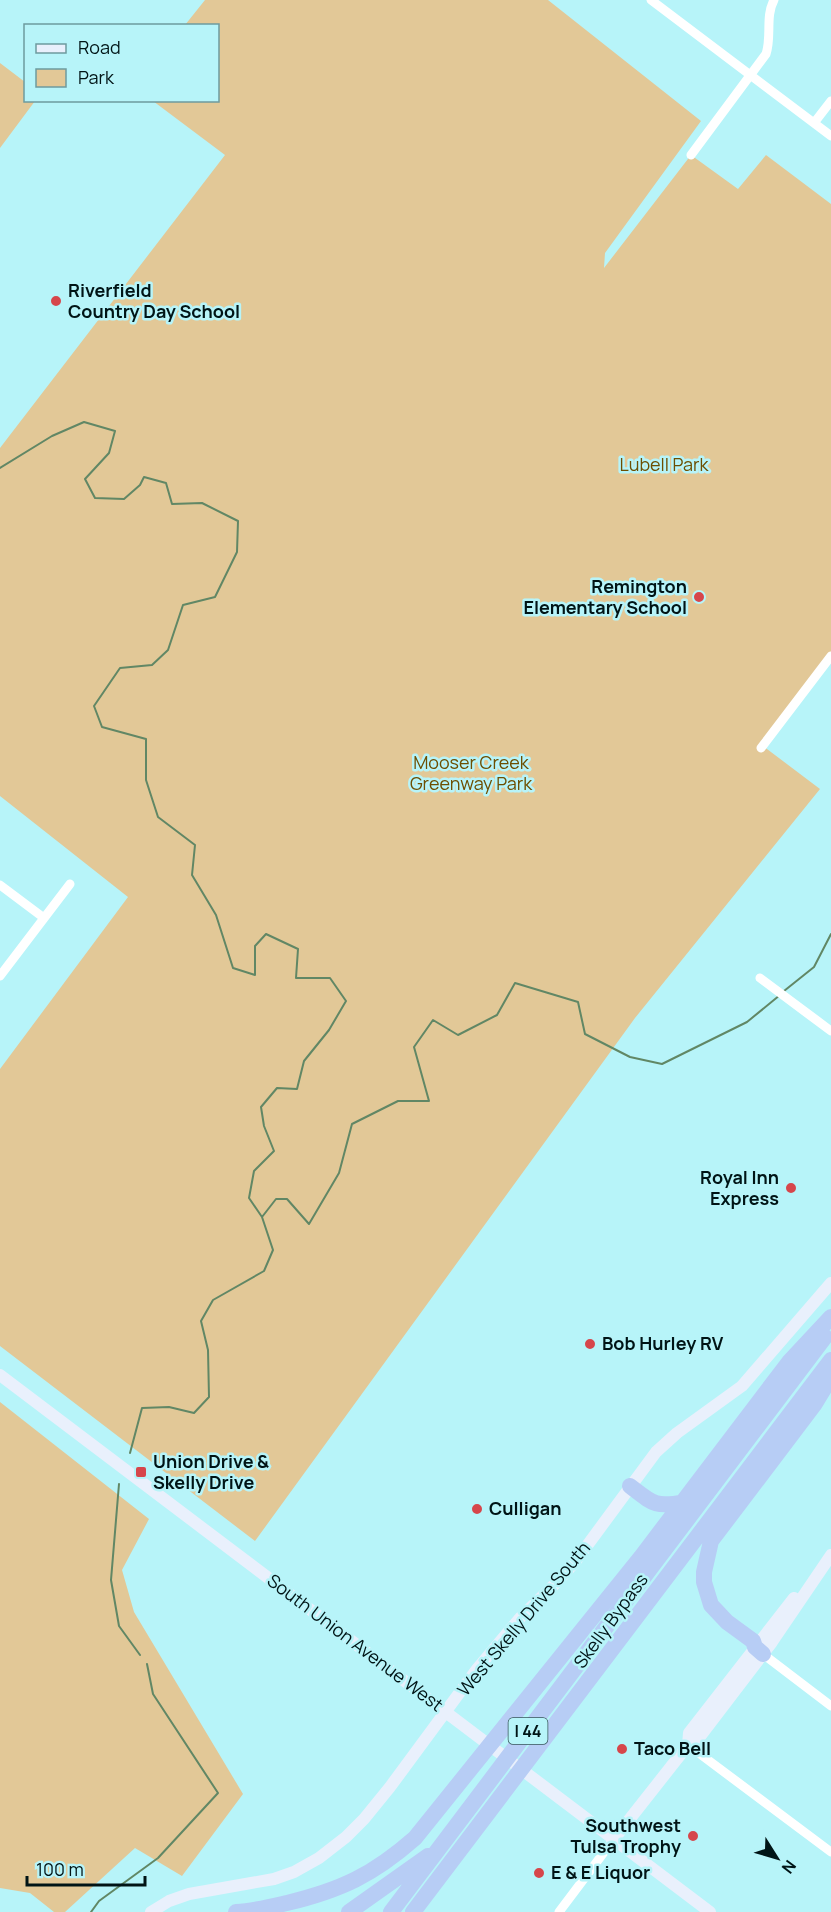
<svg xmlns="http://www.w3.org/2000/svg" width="831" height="1912" viewBox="0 0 831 1912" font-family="Manrope,sans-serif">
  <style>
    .green { fill: #e2c897 }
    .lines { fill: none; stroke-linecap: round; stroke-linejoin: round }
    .stream { stroke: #618765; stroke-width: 2 }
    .street { stroke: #fff; stroke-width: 9 }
    .secondary { stroke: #e9f0fc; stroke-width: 12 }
    .highway { stroke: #b7cdf5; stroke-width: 16 }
    .poi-dot { fill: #d6464b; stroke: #b7f4f9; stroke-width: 2 }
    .labels { text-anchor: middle; stroke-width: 5; stroke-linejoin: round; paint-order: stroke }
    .shield { fill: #b7f4f9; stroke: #37575a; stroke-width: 1.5 }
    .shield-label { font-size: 16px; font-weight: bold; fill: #001416 }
    .poi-label { font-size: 18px; font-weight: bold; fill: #001416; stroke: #b7f4f9; text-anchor: start }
    .park-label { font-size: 18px; fill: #6d4e01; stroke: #b7f4f9 }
    .street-label { font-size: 18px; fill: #001416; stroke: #b7f4f9 }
  </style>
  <rect width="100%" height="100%" fill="#b7f4f9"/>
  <path class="green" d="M205,0H548L701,121L605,253L604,268L691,155L738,189L766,155L831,204V659L763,746L820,789L635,1018L255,1541L0,1346V1069L128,897L0,796V448L225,155L153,101L218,100V26L185,25Z
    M0,63L25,82L26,100L35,101L0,148Z
    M0,1402L149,1519L122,1570L134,1612L243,1794L182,1876L135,1848L65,1912H54L30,1893L0,1888Z"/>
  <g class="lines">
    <path class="stream" d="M0,468L52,436L84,422L115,431L109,453L85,479L95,498L124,499L140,485L144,477L166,483L172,504L202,503L238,521L237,552L215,597L183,605L168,650L152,665L120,668L94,706L102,727L146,739V780L158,817L195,845L192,875L216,915L233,968L255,975V946L266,934L298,949L296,978H330L346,1001L329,1030L304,1061L297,1089L277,1088L261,1107L264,1126L274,1151L254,1171L249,1198L262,1217L273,1250L264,1271L213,1300L201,1321L208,1350L209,1397L194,1413L169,1407L142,1408L130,1453
      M784,991L814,967L831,934
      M262,1217L276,1199H287L309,1224L339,1173L352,1124L398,1101H429L414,1047L433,1020L458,1035L497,1015L515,983L578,1002L585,1034L630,1057L662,1064L747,1022L780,995
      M119,1484L111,1580L119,1626L140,1655
      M91,1912L99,1901L158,1858L218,1793L153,1694L147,1664"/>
    <path class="street" d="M651,0L831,136
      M814,123L831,101
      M691,155L766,54C772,36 765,17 774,0
      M761,748L831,656
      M0,885L44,918
      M0,976L70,884
      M760,978L831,1031
      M763,1654L831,1706
      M688,1745L831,1852
      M559,1912L614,1839"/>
    <path class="secondary" d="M0,1375L710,1912
      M688,1745L689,1733L794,1598
      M614,1839L688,1745L698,1739L772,1642L831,1555
      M151,1912L169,1901L189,1894L274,1879L294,1872L319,1858L346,1837L364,1819L390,1787L477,1669L520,1618L557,1582L575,1562L656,1452L677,1433L742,1386L831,1283"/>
    <path class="highway" d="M630,1486C652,1503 655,1508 684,1502
      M763,1654L755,1647L753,1641L727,1622L711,1605L704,1582V1572L711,1541L814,1405L831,1377
      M236,1912C254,1911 270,1907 287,1903C341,1890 373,1875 415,1838L641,1557L789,1362L831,1317
      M349,1912L428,1856
      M391,1912L825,1337
      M413,1912L831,1360"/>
  </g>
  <g class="poi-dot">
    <circle cx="56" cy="301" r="6"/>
    <circle cx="699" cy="597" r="6"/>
    <circle cx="791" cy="1188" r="6"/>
    <circle cx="590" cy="1344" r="6"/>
    <rect x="135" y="1466" width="12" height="12" rx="3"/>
    <circle cx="477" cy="1509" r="6"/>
    <circle cx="622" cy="1749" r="6"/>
    <circle cx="693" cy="1836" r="6"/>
    <circle cx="539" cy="1873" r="6"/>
  </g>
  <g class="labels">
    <rect class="shield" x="508.5" y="1718" width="39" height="26" rx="4.5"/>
    <g class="shield-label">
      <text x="528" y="1737">I 44</text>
    </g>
    <g class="poi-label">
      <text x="68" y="297">Riverfield<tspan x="68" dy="21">Country Day School</tspan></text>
      <text x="687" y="593" text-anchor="end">Remington<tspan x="687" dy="21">Elementary School</tspan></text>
      <text x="779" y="1184" text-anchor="end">Royal Inn<tspan x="779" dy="21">Express</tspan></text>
      <text x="602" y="1350">Bob Hurley RV</text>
      <text x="153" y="1468">Union Drive &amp;<tspan x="153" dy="21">Skelly Drive</tspan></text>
      <text x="489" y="1515">Culligan</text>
      <text x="634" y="1755">Taco Bell</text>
      <text x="681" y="1832" text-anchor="end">Southwest<tspan x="681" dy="21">Tulsa Trophy</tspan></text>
      <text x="551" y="1879">E &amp; E Liquor</text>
    </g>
    <g class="park-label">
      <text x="664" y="471">Lubell Park</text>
      <text x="471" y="769">Mooser Creek<tspan x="471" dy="21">Greenway Park</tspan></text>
    </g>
    <g class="street-label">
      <text transform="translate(524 1619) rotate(-50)" y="6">West Skelly Drive South</text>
      <text transform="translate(611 1621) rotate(-54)" y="6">Skelly Bypass</text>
      <text transform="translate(355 1643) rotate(37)" y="6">South Union Avenue West</text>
    </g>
  </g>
  <rect x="24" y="24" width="195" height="78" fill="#b7f4f9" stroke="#6e9a9e" stroke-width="1.5"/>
  <rect x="36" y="44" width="30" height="9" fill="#e9f0fc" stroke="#6e9a9e" stroke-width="1.5"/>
  <text x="78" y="54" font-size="18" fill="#001416">Road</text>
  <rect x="36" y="69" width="30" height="18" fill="#e2c897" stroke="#6e9a9e" stroke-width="1.5"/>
  <text x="78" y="84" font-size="18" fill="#001416">Park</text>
  <g transform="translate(777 1858) rotate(127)" stroke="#b7f4f9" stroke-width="4.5" paint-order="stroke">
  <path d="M0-4.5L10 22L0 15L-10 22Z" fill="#001416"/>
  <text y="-9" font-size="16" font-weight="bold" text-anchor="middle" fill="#001416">N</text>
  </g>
  <path d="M27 1876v9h118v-9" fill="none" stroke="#001416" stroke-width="3"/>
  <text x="36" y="1876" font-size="18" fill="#001416" stroke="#b7f4f9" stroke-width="4.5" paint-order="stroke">100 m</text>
</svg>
